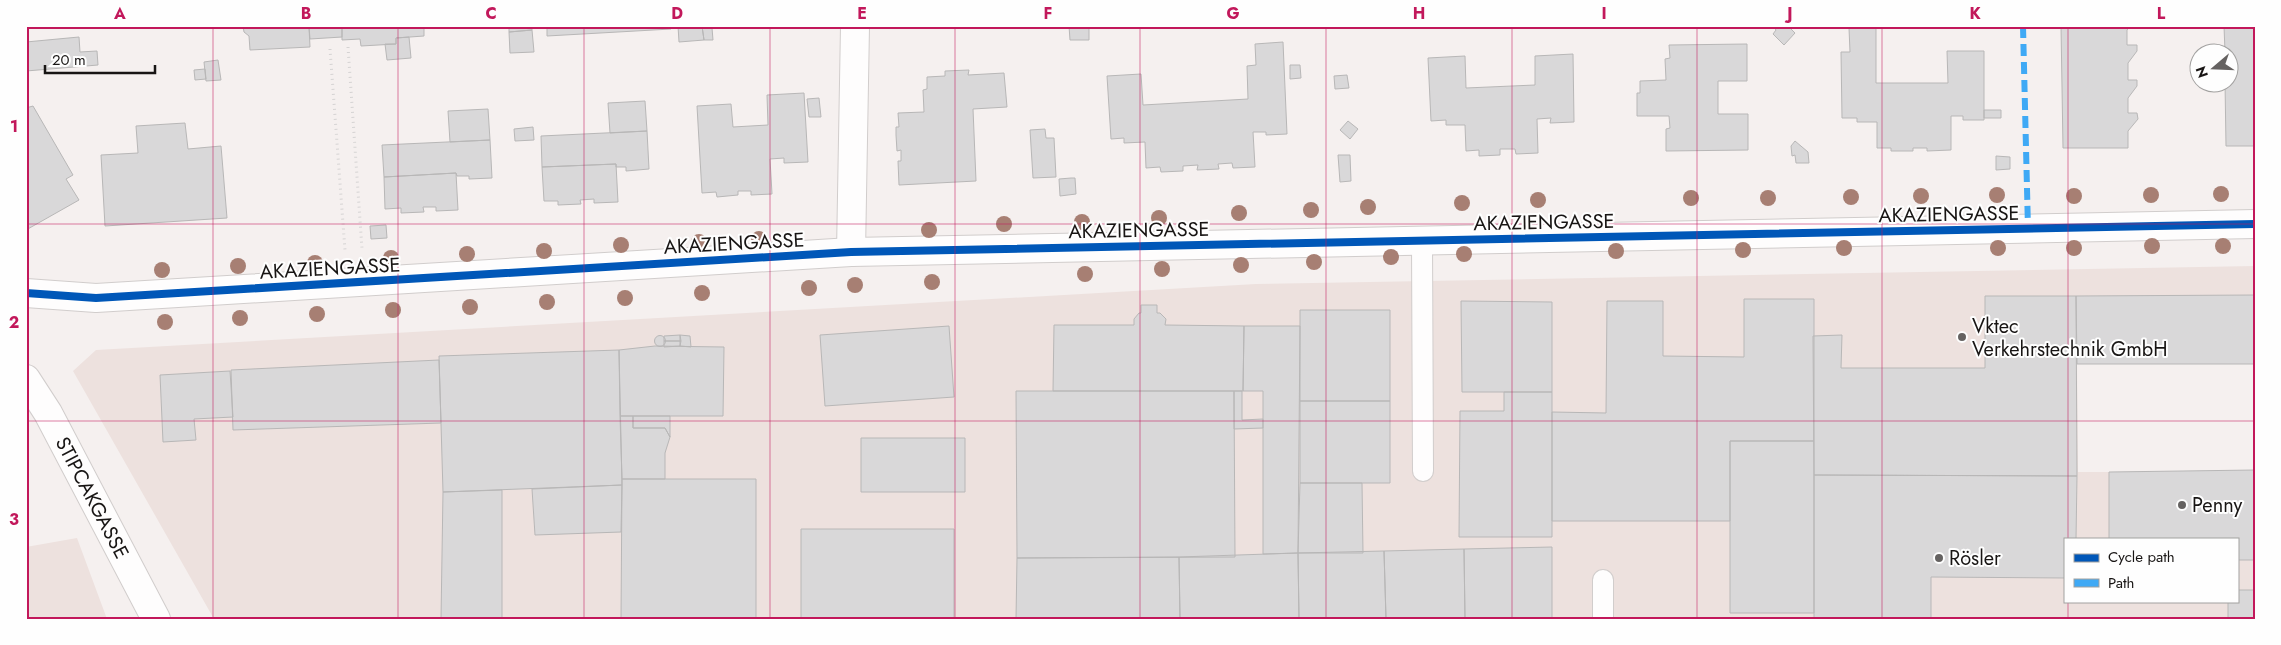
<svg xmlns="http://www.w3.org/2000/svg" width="2281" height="645" viewBox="0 0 2281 645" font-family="Jost,sans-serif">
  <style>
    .built { fill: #ede1de }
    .building { fill: #d9d8d9; stroke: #b8b7b7 }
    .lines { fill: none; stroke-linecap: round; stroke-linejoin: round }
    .service-casing { stroke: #d1cdcc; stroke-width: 22 }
    .minor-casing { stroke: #d1cdcc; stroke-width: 30 }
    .path { stroke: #d5d3d3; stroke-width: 3; stroke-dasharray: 1 4; stroke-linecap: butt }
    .service { stroke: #fefdfd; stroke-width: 20 }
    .minor { stroke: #fefdfd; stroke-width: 28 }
    .quiet { stroke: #3fa9f5; stroke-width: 6; stroke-dasharray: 12 6; stroke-linecap: butt }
    .cycleway-casing { stroke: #fefefe; stroke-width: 11 }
    .cycleway { stroke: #0057b8; stroke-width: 8 }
    .tree { fill: #a77f73 }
    .grid { fill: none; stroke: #c2185b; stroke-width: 1; stroke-opacity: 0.55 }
    .poi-dot { fill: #656261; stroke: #fefefe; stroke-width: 2 }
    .labels { text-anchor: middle; stroke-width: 4; stroke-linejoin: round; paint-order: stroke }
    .street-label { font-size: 20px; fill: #181514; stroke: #fefefe }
    .poi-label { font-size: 20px; fill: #181514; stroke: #fefefe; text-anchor: start }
    .neatline { fill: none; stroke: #c2185b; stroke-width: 2 }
    .grid-label { font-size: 16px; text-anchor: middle; font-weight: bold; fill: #c2185b }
  </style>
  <rect width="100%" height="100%" fill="#f5f0ef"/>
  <path class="built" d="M2255,266V364H2077L2078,472H2109V539H2065V601H2237V560H2255V619H214L73,371L96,350L1256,284Z
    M77,538L107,619H26V547Z"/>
  <path class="building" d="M243,26H316V27H309L310,47L250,50L249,36L244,32Z
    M342,26V37L310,39L309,27Z
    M342,26H424V36L396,38V44L361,46L360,39L342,40Z
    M509,26H532V30L509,32Z
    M547,26H671V29L547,36Z
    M678,26H702L704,40L679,42Z
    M702,26L712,28L713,40H704Z
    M1089,26V40H1070L1069,26Z
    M1773,26H1788L1795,33L1784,45L1773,34L1776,30Z
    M2061,26H2130L2127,30V45H2137V51L2128,63V80H2137V86L2128,98V113H2137L2138,119L2128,131V148H2063Z
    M2224,26H2255V146H2226L2225,82H2228V52H2225Z
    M1849,28H1876V83H1948L1947,51H1984V120H1963V116H1951V150L1927,151V148H1913V151H1891V148H1877V122H1857V118H1842L1841,52H1850Z
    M532,30L534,52L510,53L509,32Z
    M79,37L80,52L97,51L98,65L26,71V42Z
    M409,37L411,58L387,60L385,44H396V38Z
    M1283,42L1287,134L1266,135V132H1253L1255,167L1233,168L1232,163L1218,164L1219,169L1197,170L1198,165L1183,166V171L1161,172L1160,167L1146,168L1145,142L1124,143V138L1111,139L1107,76L1141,74L1143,105L1248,99L1247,66L1256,65L1255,44Z
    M1747,44V81H1718V114H1748V150L1666,151V129L1670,128L1669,116H1637V93H1640V81L1666,80L1665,59L1670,58L1669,45Z
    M1573,54L1574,122L1550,123L1551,118L1537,119L1538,153L1516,154L1515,149H1500V155L1479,156V150L1466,151L1465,125H1446V120L1431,121L1428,58L1465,56L1466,88L1535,85V56Z
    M218,60L221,80L206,81L204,62Z
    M1290,65H1300L1301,78L1290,79Z
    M205,69L206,79L195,80L194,70Z
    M969,70L968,75L1004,73L1007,107L973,109L976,181L899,185L898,161H901V150L897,151L896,135V127H899L898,113L924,112L923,90L927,89V77L945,76V71Z
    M1347,75L1349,88L1335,89L1334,76Z
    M804,93L808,162L784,163V158L770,159L772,194L751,195V191H738V195L717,197L716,192L702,193L697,106L731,104L733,127L768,125L767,95Z
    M819,98L821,117H809L807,99Z
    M645,101L647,131L610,133L608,103Z
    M33,106L73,175L66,179L79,200L26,230V108Z
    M488,109L490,140L450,142L448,111Z
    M1984,110H2001V118H1984Z
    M1348,121L1358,129L1350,139L1340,130Z
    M185,123L188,149L221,146L227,218L105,226L101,155L138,153L136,126Z
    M533,127L534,140L515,141L514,129Z
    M1045,129L1046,138H1054L1056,177L1033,178L1030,130Z
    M647,131L649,169L626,171V167H616V164L542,167L541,136Z
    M490,140L492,178L469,179V176H457L456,173L384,177L382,145Z
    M1795,141L1808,152L1809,163H1796L1795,155L1792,156L1791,146Z
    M1338,155H1350L1351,181L1340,182Z
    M1996,156L2010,157V169L1996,170Z
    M616,164L618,202L594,203V199L580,200L581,204L558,205V201H544L542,167Z
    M456,173L458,210L436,211V207H423L424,212L401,213V208L385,209L384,177Z
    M1071,178H1075L1076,194L1060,196L1059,179Z
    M386,225L387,238L371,239L370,226Z
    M2255,295V364H2077L2076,296Z
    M1985,296H2076L2077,476L1814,475L1813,336L1842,335L1841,368H1985Z
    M1744,299H1814V441H1730V521H1552V412L1606,413L1607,301H1663V356L1744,357Z
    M1461,301L1552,302V392H1462Z
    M1141,305H1157V313H1160L1166,319L1165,325L1244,326L1243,391H1053L1054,325H1134V319L1139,313H1141Z
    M1300,310H1390V401H1300Z
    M949,326L954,397L825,406L820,335Z
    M1244,326H1300L1298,553L1263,554V391H1243Z
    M680,335L690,336L691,347L680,346Z
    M680,335L681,341H664V336Z
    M654.5 341a5.5 5.5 0 1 1 11 0a5.5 5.5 0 1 1-11 0Z
    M664,341H681L680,346L664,347Z
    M655,346L724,347L723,416H620L619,350Z
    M619,350L622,485L443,492L439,356Z
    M439,360L441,423L233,430L231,370Z
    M230,371L233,417L194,419L196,440L163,442L160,375Z
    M1016,391H1234L1235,557L1017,558Z
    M1234,391H1242V420L1263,419V428L1234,429Z
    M1504,392H1552V537H1459L1460,411H1504Z
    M1300,401H1390V483H1300Z
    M620,416H633V428H665L670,437L665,453V479H622Z
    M633,416H670V437L665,428H633Z
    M861,438H965V492H861Z
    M1730,441H1814V613H1730Z
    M2255,470V560H2237V539H2109V472Z
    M1814,475L2077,476L2076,539H2065V578L1931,577V619H1814Z
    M622,479H756V619H621Z
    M1300,483H1362L1363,553H1298Z
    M622,485L621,532L535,535L532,489Z
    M502,490V619H441L443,492Z
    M801,529H954V619H801Z
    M1552,547V619H1465L1464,549Z
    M1464,549L1465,619H1386L1384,551Z
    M1384,551L1386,619H1299L1298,553Z
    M1298,553L1299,619H1180L1179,557Z
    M1179,557L1180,619H1016L1017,558Z
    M2237,590H2255V619H2218L2228,618V601H2237Z"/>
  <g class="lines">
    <defs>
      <path id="service" d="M1422,241L1423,471
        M1603,580V619"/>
      <g id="minor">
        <path d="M851,252L855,26"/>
        <path d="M26,293L96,298L851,252L2255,224"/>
        <path id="s1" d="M26,379L48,413L156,619"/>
      </g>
    </defs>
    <use href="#service" class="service-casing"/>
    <use href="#minor" class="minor-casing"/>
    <path class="path" d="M348,47L362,249
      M330,49L345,250"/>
    <use href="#service" class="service"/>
    <use href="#minor" class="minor"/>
    <path class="quiet" d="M2023,26L2028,229"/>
    <defs>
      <path id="cycleway" d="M26,293L96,298L851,252L2255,224"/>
    </defs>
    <use href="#cycleway" class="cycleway-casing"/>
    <use href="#cycleway" class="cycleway"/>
  </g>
  <g class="tree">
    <circle cx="2221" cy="194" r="8"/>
    <circle cx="1997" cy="195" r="8"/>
    <circle cx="2151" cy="195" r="8"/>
    <circle cx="1921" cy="196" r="8"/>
    <circle cx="2074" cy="196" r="8"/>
    <circle cx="1851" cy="197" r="8"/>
    <circle cx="1691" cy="198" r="8"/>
    <circle cx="1768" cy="198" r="8"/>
    <circle cx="1538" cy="200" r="8"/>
    <circle cx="1462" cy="203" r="8"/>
    <circle cx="1368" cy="207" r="8"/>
    <circle cx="1311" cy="210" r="8"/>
    <circle cx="1239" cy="213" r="8"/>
    <circle cx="1159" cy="218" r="8"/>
    <circle cx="1082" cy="222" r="8"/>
    <circle cx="1004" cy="224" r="8"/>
    <circle cx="929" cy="230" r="8"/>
    <circle cx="759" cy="239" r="8"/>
    <circle cx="699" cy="242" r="8"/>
    <circle cx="621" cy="245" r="8"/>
    <circle cx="2152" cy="246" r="8"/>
    <circle cx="2223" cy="246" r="8"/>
    <circle cx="1844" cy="248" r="8"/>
    <circle cx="1998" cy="248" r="8"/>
    <circle cx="2074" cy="248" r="8"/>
    <circle cx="1743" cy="250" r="8"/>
    <circle cx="544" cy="251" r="8"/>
    <circle cx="1616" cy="251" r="8"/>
    <circle cx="467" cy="254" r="8"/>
    <circle cx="1464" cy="254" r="8"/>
    <circle cx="1391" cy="257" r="8"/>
    <circle cx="391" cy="258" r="8"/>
    <circle cx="1314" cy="262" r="8"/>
    <circle cx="315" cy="263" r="8"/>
    <circle cx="1241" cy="265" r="8"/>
    <circle cx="238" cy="266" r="8"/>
    <circle cx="1162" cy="269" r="8"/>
    <circle cx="162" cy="270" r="8"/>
    <circle cx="1085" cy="274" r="8"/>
    <circle cx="932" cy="282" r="8"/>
    <circle cx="855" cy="285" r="8"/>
    <circle cx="809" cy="288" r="8"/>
    <circle cx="702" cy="293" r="8"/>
    <circle cx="625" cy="298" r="8"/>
    <circle cx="547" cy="302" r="8"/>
    <circle cx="470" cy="307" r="8"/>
    <circle cx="393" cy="310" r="8"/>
    <circle cx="317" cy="314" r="8"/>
    <circle cx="240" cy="318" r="8"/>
    <circle cx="165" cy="322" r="8"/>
  </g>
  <path class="grid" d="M213,26V619M398,26V619M584,26V619M770,26V619M955,26V619M1140,26V619M1326,26V619M1512,26V619M1697,26V619M1882,26V619M2068,26V539M26,224H2255M26,421H2255M2068,601V619"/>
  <g class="poi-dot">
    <circle cx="1962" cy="337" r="5"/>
    <circle cx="2182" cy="505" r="5"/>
    <circle cx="1939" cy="558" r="5"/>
  </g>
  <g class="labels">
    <g class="street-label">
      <text transform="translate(1949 214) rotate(-1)" y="7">AKAZIENGASSE</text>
      <text transform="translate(1544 222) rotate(-1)" y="7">AKAZIENGASSE</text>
      <text transform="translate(1139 230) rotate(-1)" y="7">AKAZIENGASSE</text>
      <text transform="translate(734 243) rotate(-3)" y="7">AKAZIENGASSE</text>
      <text transform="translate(330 268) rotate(-3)" y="7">AKAZIENGASSE</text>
      <text dy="7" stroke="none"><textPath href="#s1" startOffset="136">STIPCAKGASSE</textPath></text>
    </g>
    <g class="poi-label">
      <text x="1972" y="333">Vktec<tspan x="1972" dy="23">Verkehrstechnik GmbH</tspan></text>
      <text x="2192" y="512">Penny</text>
      <text x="1949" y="565">Rösler</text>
    </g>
  </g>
  <rect width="2281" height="645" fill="none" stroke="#fefefe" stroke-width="55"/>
  <rect x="2064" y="538" width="175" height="65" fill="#fefefe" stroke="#a2a1a0"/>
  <rect x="2074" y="554" width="25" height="8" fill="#0057b8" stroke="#a2a1a0"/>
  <text x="2108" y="562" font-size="15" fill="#181514">Cycle path</text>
  <rect x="2074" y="579" width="25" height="8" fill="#3fa9f5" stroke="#a2a1a0"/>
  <text x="2108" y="588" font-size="15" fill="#181514">Path</text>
  <g transform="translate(2214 68) rotate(251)"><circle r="24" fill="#fefefe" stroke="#a2a1a0"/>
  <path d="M0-4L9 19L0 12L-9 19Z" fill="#656261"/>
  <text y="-8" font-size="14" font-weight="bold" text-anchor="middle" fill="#181514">N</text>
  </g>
  <path d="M45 65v8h110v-8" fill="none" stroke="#181514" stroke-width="2.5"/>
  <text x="52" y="65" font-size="15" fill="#181514" stroke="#fefefe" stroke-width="4" paint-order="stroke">20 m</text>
  <rect x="28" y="28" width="2226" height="590" class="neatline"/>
  <g class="grid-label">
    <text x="120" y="19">A</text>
    <text x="306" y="19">B</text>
    <text x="491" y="19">C</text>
    <text x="677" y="19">D</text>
    <text x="862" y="19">E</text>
    <text x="1048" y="19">F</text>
    <text x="1233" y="19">G</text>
    <text x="1419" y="19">H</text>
    <text x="1604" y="19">I</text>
    <text x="1790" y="19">J</text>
    <text x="1975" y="19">K</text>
    <text x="2161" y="19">L</text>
    <text x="14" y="132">1</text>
    <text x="14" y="328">2</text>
    <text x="14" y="525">3</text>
  </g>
</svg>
